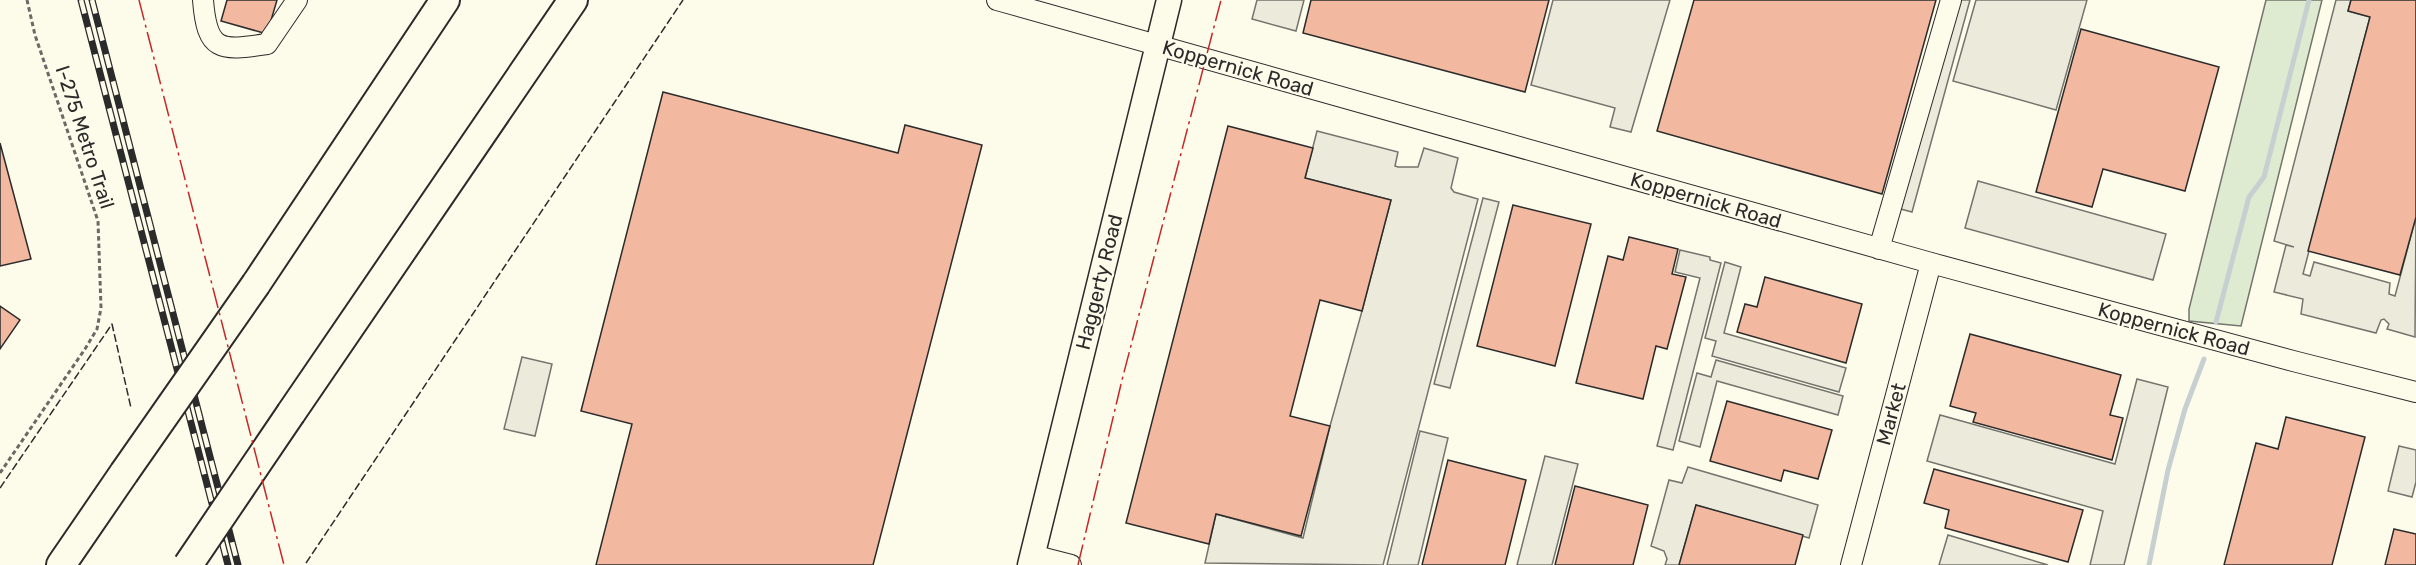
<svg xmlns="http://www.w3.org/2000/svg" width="2416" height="565" viewBox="0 0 2416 565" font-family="Rubik,sans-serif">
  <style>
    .green { fill: #deebd1; stroke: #74746e; stroke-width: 1.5 }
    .parking { fill: #eceadb; stroke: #74746e; stroke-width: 1.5 }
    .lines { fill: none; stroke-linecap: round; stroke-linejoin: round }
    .stream { stroke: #c7d0d0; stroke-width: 5 }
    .building { fill: #f2b8a0; stroke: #2b2b2b; stroke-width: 1.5 }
    .minor-casing { stroke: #2b2b2b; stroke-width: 22 }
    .major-casing { stroke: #2b2b2b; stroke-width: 27 }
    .highway-casing { stroke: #2b2b2b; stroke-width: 32 }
    .path { stroke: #6a6964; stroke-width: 3; stroke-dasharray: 4.5 3; stroke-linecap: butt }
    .minor { stroke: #fdfbea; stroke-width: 20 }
    .major { stroke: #fdfbea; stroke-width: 24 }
    .highway { stroke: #fdfbea; stroke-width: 28 }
    .rail-casing { stroke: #2b2b2b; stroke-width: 7 }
    .rail { stroke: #fdfbea; stroke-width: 4.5; stroke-dasharray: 14; stroke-linecap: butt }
    .highway-bridge-casing { stroke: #2b2b2b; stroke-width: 32; stroke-linecap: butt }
    .highway-bridge { stroke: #fdfbea; stroke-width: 28 }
    .fence { stroke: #2b2b2b; stroke-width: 1.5; stroke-dasharray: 8 3; stroke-linecap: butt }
    .power { stroke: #c62828; stroke-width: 1.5; stroke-dasharray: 21 4.5 3 4.5; stroke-linecap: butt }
    .labels { text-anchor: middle; stroke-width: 4.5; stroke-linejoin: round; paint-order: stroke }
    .street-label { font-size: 20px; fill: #2b2b2b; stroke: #fdfbea }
  </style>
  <rect width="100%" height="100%" fill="#fdfbea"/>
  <path class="green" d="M2266,0H2322L2241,326L2189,321V309Z"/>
  <path class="parking" d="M1257,0H1304L1296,31L1252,19Z
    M1553,0H1670L1631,132L1610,127L1615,108L1531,85Z
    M1943,0H1970L1912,212L1886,205Z
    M1976,0H2087L2056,110L1953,81Z
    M2336,0H2351L2348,11L2370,17L2303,274L2310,276L2314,262L2390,283L2389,294L2395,296L2416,217L2415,337L2387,329L2389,324L2384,319L2381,320L2376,333L2301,314L2303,299L2274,292L2286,245L2294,247L2274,241Z
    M1317,131L1398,152L1395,166L1398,167H1418L1424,148L1458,158L1451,188L1454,192L1478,199L1383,565L1205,563L1216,514L1303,538L1330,426L1362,311L1391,200L1305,178Z
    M1978,181L2166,234L2153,280L1965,228Z
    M1483,198L1499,202L1450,388L1434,384Z
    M1680,250L1710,257V260L1721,263L1673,450L1657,446L1700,278L1675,272Z
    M1725,262L1741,267L1724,333L1846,368L1839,392L1712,356L1716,341L1705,338Z
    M522,357L552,364L535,436L504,429Z
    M1716,360L1843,396L1838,415L1717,381L1700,447L1679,441L1697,373L1711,377Z
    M2137,379L2168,387L2124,565H2090L2103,511L1927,461L1940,415L2115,464Z
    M1420,431L1448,438L1418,565H1387Z
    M2399,446L2416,450V482L2412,497L2388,491Z
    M1545,456L1578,464L1552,565H1517Z
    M1688,467L1818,505L1809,538L1696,505L1679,565H1665L1667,559L1664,551L1651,546L1669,480L1682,483Z
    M1948,535L2048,565H1939Z"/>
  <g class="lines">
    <path class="stream" d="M2216,322L2249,197L2264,177L2309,0
      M2149,565L2168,470L2185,409L2204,359"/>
  </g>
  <path class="building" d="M227,0H277L267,34L221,21Z
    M1311,0H1549L1525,92L1303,33Z
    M1694,0H1936L1882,194L1657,131Z
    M2351,0H2416V217L2400,275L2308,251L2370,17L2348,11Z
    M2081,29L2219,67L2185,191L2103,169L2092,207L2036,192Z
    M663,92L898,153L905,125L982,145L873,565H596L632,424L581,411Z
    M1228,126L1313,148L1305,178L1391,200L1362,311L1320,300L1290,416L1330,426L1301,536L1216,514L1209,544L1126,523Z
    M0,143L31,259L0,266Z
    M1513,205L1591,224L1555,366L1477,346Z
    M1629,237L1678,249L1672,274L1686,277L1667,349L1656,346L1643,399L1576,383L1608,256L1623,260Z
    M1765,277L1862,304L1846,363L1737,332L1745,304L1757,307Z
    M0,306L20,320L0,349Z
    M1970,334L2121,375L2110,415L2123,418L2112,460L1973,422L1976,413L1950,406Z
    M1727,401L1832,430L1818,479L1784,470L1781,481L1710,461Z
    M2286,417L2365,437L2332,565H2224L2256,443L2278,449Z
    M1448,460L1526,480L1505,565H1422Z
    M1934,469L2083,510L2068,562L1945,528L1949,510L1924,503Z
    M1575,486L1648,505L1633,565H1555Z
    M1696,505L1803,535L1795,565H1679Z
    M2394,529L2416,534V565H2385Z"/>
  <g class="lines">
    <defs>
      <path id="minor" d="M203,0C207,52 220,51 267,44L297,0
        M997,0L1931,263L2297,362L2416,392
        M1879,249L1951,0
        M1032,555L1071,565
        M1851,565L1931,263"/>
      <path id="major" d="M1030,565L1169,0"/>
      <path id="highway" d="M256,284L445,0
        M291,413L573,0
        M61,565L124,473"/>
    </defs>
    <use href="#minor" class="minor-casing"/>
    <use href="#major" class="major-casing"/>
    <use href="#highway" class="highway-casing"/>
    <path class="path" d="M0,473L85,349L97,329L101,308L98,221L35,35L27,0"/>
    <use href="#minor" class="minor"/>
    <use href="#major" class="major"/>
    <use href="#highway" class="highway"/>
    <defs>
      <path id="rail" d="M81,0L228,565
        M92,0L238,565"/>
    </defs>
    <use href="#rail" class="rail-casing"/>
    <use href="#rail" class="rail"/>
    <defs>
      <path id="highway-bridge" d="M124,473L256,284
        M188,565L291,413"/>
    </defs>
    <use href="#highway-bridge" class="highway-bridge-casing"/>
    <use href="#highway-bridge" class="highway-bridge"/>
    <path class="fence" d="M0,488L112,324L131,408
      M306,563L683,0"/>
    <path class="power" d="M139,0L284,565
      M1078,565L1122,380L1221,0"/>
  </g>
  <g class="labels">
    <g class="street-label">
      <text transform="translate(1238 68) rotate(16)" y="7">Koppernick Road</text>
      <text transform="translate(85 137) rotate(72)" y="7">I-275 Metro Trail</text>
      <text transform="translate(1706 200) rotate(16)" y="7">Koppernick Road</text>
      <text transform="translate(1099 282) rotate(-76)" y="7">Haggerty Road</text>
      <text transform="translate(2174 329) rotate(15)" y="7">Koppernick Road</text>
      <text transform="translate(1891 414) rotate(-75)" y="7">Market</text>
    </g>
  </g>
</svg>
